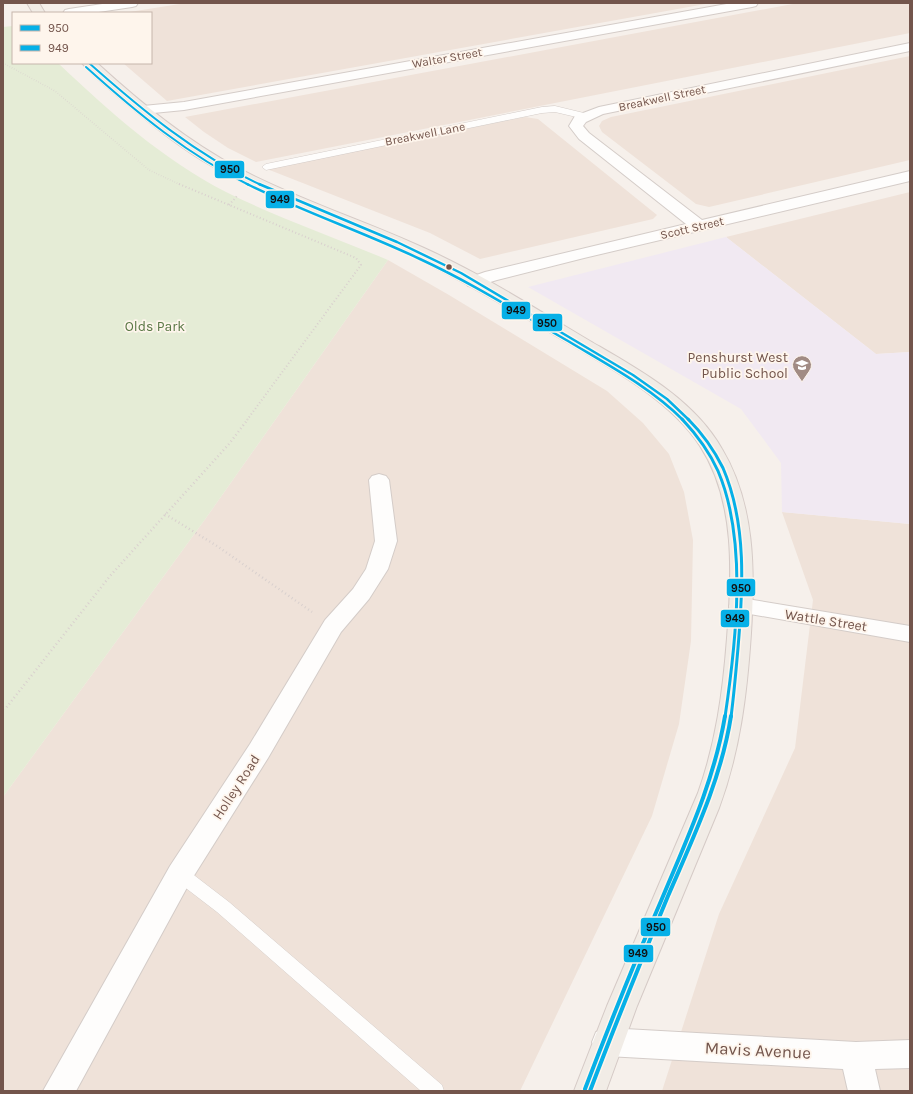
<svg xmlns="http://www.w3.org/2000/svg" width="913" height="1094" viewBox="0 0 913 1094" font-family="Karla,sans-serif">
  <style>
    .residential { fill: #efe2d9 }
    .education { fill: #f1e9f2 }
    .green { fill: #e5ecd6 }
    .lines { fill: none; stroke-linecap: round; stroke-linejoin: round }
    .service-casing { stroke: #d4ccc8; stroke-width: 1 }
    .minor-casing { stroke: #d4ccc8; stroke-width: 2 }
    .tertiary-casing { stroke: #d4ccc8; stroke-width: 2 }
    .primary-casing { stroke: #d5cac6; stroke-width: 2 }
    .path-far2 { stroke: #d9d0ce; stroke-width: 1.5; stroke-dasharray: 0.5 2; stroke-linecap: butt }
    .path-far1 { stroke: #d9d0ce; stroke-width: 2; stroke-dasharray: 1 2.5; stroke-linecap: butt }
    .path { stroke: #d9d0ce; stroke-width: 2.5; stroke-dasharray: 1 3; stroke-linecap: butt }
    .service { fill: #fefdfc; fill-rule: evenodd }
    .minor { fill: #fefdfc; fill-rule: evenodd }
    .tertiary { fill: #fefdfc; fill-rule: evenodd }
    .primary { fill: #f1ece6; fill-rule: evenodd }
    .bus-1-far3-casing { stroke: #fef5ec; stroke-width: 4 }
    .bus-1-far2-casing { stroke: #fef5ec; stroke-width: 5 }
    .bus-1-far1-casing { stroke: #fef5ec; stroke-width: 6 }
    .bus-1-casing { stroke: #fef5ec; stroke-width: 7 }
    .bus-2-far3-casing { stroke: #fef5ec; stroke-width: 4 }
    .bus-2-far2-casing { stroke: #fef5ec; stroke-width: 5 }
    .bus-2-far1-casing { stroke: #fef5ec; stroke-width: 6 }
    .bus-2-casing { stroke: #fef5ec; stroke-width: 7 }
    .bus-1-far3 { stroke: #06b0e7; stroke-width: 2 }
    .bus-1-far2 { stroke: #06b0e7; stroke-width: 2.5 }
    .bus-1-far1 { stroke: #06b0e7; stroke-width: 3 }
    .bus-1 { stroke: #06b0e7; stroke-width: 4 }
    .bus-2-far3 { stroke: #06b0e7; stroke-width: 2 }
    .bus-2-far2 { stroke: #06b0e7; stroke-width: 2.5 }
    .bus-2-far1 { stroke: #06b0e7; stroke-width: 3 }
    .bus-2 { stroke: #06b0e7; stroke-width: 4 }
    .bus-dot { fill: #73554c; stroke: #fef5ec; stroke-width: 1.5 }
    .labels { text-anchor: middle; stroke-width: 3.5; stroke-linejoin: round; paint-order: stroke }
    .far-street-label { font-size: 12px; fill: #73554c; stroke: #fef5ec }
    .park-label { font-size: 14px; fill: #5a7845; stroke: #fef5ec }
    .poi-label { font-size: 14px; fill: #73554c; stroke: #fef5ec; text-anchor: end }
    .street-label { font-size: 14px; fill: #73554c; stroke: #fef5ec }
    .near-street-label { font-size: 17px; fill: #73554c; stroke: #fef5ec }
    .line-badge { stroke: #fef5ec; stroke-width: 1.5 }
    .pale-badge-label { font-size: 11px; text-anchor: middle; font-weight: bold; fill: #111 }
  </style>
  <rect width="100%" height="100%" fill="#f6f0eb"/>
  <path class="residential" d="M186,3H711L167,101L123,63H151V13H123Z
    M798,3H910V33L256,162L228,148L204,132L185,117Z
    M910,56V160L709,207L696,204L602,132L599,126L602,121L611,117Z
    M525,117L538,119L657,215L653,219L480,259L430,233L267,169Z
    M910,192V352L876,354L726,237Z
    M388,260L449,295L607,391L643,423L669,454L684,492L693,540L691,641L679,724L652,816L520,1091H3V797L206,518Z
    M782,512L910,524V1091H662L719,914L795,748L813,600Z"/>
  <path class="education" d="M726,237L876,354L910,352V524L782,512L781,463L741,409L528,287Z"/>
  <path class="green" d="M13,26V63H58C110,112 162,159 226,192C278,218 334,237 388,260L206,518L3,797V27Z"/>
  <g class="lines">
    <defs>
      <path id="service" d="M555,106L588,114L589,116L585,119L555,112L542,113L266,170L262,167L266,164L542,107Z
        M180,867L186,869L229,902L442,1085L444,1091H421L217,912L174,879L172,874L174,869Z"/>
      <path id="minor" d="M732,3H758L756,6L752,7L184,110L143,114L138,113L136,110L138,107L143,106L184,102Z
        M910,43V51L603,114L586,122L583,126L589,133L702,220L910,171V181L584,258L497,280L474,287L468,286L465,282L468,278L485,272L686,224L579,139L569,126L575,116L599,107Z
        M379,474L386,476L389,480L397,541L388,569L369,599L341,632L268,758L190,882L76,1091H43L170,866L250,744L325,620L353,589L366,569L375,541L369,480L372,476Z
        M741,598L910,626V642L733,611L729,606L733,601Z
        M607,1028L856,1042L910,1040V1068L875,1069L880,1091H848L843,1069L607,1056L596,1052L592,1042L596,1032Z"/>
      <path id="tertiary" d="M109,3H138L136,6L132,7L92,13H63L65,10L69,9Z"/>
      <path id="primary" d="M27,3H39L45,13H33Z
        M82,63H97C141,103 187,141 240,169C299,200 363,220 424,248C482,274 536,309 590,341C638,369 694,399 722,449C755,504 755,571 751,633C747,694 740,751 719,808L637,1006L606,1091H574L607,1006L698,793C716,743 723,691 727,638C732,575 736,501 700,446C669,397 598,361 549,332C490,297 432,263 370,237C316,214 261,195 210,165C180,148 153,126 127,104C112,91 95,78 82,63Z"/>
    </defs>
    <use href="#service" class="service-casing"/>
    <use href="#minor" class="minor-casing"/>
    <use href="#tertiary" class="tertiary-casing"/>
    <use href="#primary" class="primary-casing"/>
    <path class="path-far2" d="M3,63L55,91L149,170L181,185"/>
    <path class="path-far1" d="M179,184L356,258L361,265L247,420
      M229,205L238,195"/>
    <path class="path" d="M165,514L217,546L312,612
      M3,709L6,708L110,576L229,444L248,419"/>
    <use href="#service" class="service"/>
    <use href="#minor" class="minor"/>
    <use href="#tertiary" class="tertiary"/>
    <use href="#primary" class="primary"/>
    <defs>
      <path id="bus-1-far3" d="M89,63C142,110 196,155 261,185"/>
      <path id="bus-1-far2" d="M259,184L397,242L461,273L633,375L667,399L689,420"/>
      <path id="bus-1-far1" d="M688,419C702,433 714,450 723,468C747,524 743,589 738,648C736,671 734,694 731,717"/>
      <path id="bus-1" d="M590,1091C615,1025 641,961 668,896C693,838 721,780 731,716"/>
      <path id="bus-2-far3" d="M86,67C137,113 188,155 249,185"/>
      <path id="bus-2-far2" d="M247,184C304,212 363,232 420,259C472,283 519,313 568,341C608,365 650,387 683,420"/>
      <path id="bus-2-far1" d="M682,419C697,435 709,451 718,471C748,541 736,643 725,717"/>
      <path id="bus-2" d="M585,1089C609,1026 634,963 661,901C686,841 714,782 725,716"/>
    </defs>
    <use href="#bus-1-far3" class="bus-1-far3-casing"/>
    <use href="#bus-1-far2" class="bus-1-far2-casing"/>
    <use href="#bus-1-far1" class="bus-1-far1-casing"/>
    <use href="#bus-1" class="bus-1-casing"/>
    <use href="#bus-2-far3" class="bus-2-far3-casing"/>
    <use href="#bus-2-far2" class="bus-2-far2-casing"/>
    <use href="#bus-2-far1" class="bus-2-far1-casing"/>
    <use href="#bus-2" class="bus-2-casing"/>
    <use href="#bus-1-far3" class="bus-1-far3"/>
    <use href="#bus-1-far2" class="bus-1-far2"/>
    <use href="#bus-1-far1" class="bus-1-far1"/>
    <use href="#bus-1" class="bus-1"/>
    <use href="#bus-2-far3" class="bus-2-far3"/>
    <use href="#bus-2-far2" class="bus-2-far2"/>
    <use href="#bus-2-far1" class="bus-2-far1"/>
    <use href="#bus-2" class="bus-2"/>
  </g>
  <defs>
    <symbol id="school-pin" viewBox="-11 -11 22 30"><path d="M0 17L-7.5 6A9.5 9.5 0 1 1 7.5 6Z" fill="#a18b84" stroke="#fef5ec"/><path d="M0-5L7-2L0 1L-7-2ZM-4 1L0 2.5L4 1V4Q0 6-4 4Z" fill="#fff"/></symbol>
  </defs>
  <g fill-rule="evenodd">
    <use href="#school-pin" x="791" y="354" width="22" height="30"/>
  </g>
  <circle class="bus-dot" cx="449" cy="267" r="3.5"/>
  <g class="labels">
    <g class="far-street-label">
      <text transform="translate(447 58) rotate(-10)" y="4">Walter Street</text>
      <text transform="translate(662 98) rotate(-12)" y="4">Breakwell Street</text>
      <text transform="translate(425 134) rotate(-11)" y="4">Breakwell Lane</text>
      <text transform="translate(692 228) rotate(-13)" y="4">Scott Street</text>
    </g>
    <g class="park-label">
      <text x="155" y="331">Olds Park</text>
    </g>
    <g class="poi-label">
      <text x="788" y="362">Penshurst West<tspan x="788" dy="16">Public School</tspan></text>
    </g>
    <g class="street-label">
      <text transform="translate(826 620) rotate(9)" y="5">Wattle Street</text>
      <text transform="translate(236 787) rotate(-57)" y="5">Holley Road</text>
    </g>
    <g class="near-street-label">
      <text transform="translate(758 1050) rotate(3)" y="6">Mavis Avenue</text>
    </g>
  </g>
  <g class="line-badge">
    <rect x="214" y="160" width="31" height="19" rx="4" fill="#06b0e7"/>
    <rect x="265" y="190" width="30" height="19" rx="4" fill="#06b0e7"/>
    <rect x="501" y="301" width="30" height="19" rx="4" fill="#06b0e7"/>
    <rect x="532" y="313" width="31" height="19" rx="4" fill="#06b0e7"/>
    <rect x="726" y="578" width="30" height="19" rx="4" fill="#06b0e7"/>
    <rect x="720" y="609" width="30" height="19" rx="4" fill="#06b0e7"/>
    <rect x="640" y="917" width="31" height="20" rx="4" fill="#06b0e7"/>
    <rect x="623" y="944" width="31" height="19" rx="4" fill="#06b0e7"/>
  </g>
  <g class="pale-badge-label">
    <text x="230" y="173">950</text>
    <text x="280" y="203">949</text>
    <text x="516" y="314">949</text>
    <text x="547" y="327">950</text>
    <text x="741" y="592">950</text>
    <text x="735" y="622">949</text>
    <text x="656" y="931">950</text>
    <text x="638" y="957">949</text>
  </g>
  <rect width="913" height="1094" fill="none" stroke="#73554c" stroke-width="8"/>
  <rect x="12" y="12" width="140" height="52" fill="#fef5ec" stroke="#c6b5ac"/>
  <rect x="20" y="25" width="20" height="6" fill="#06b0e7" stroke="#c6b5ac"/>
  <text x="48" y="32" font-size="12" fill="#73554c">950</text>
  <rect x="20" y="45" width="20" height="6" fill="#06b0e7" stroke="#c6b5ac"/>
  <text x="48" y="52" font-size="12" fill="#73554c">949</text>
</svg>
